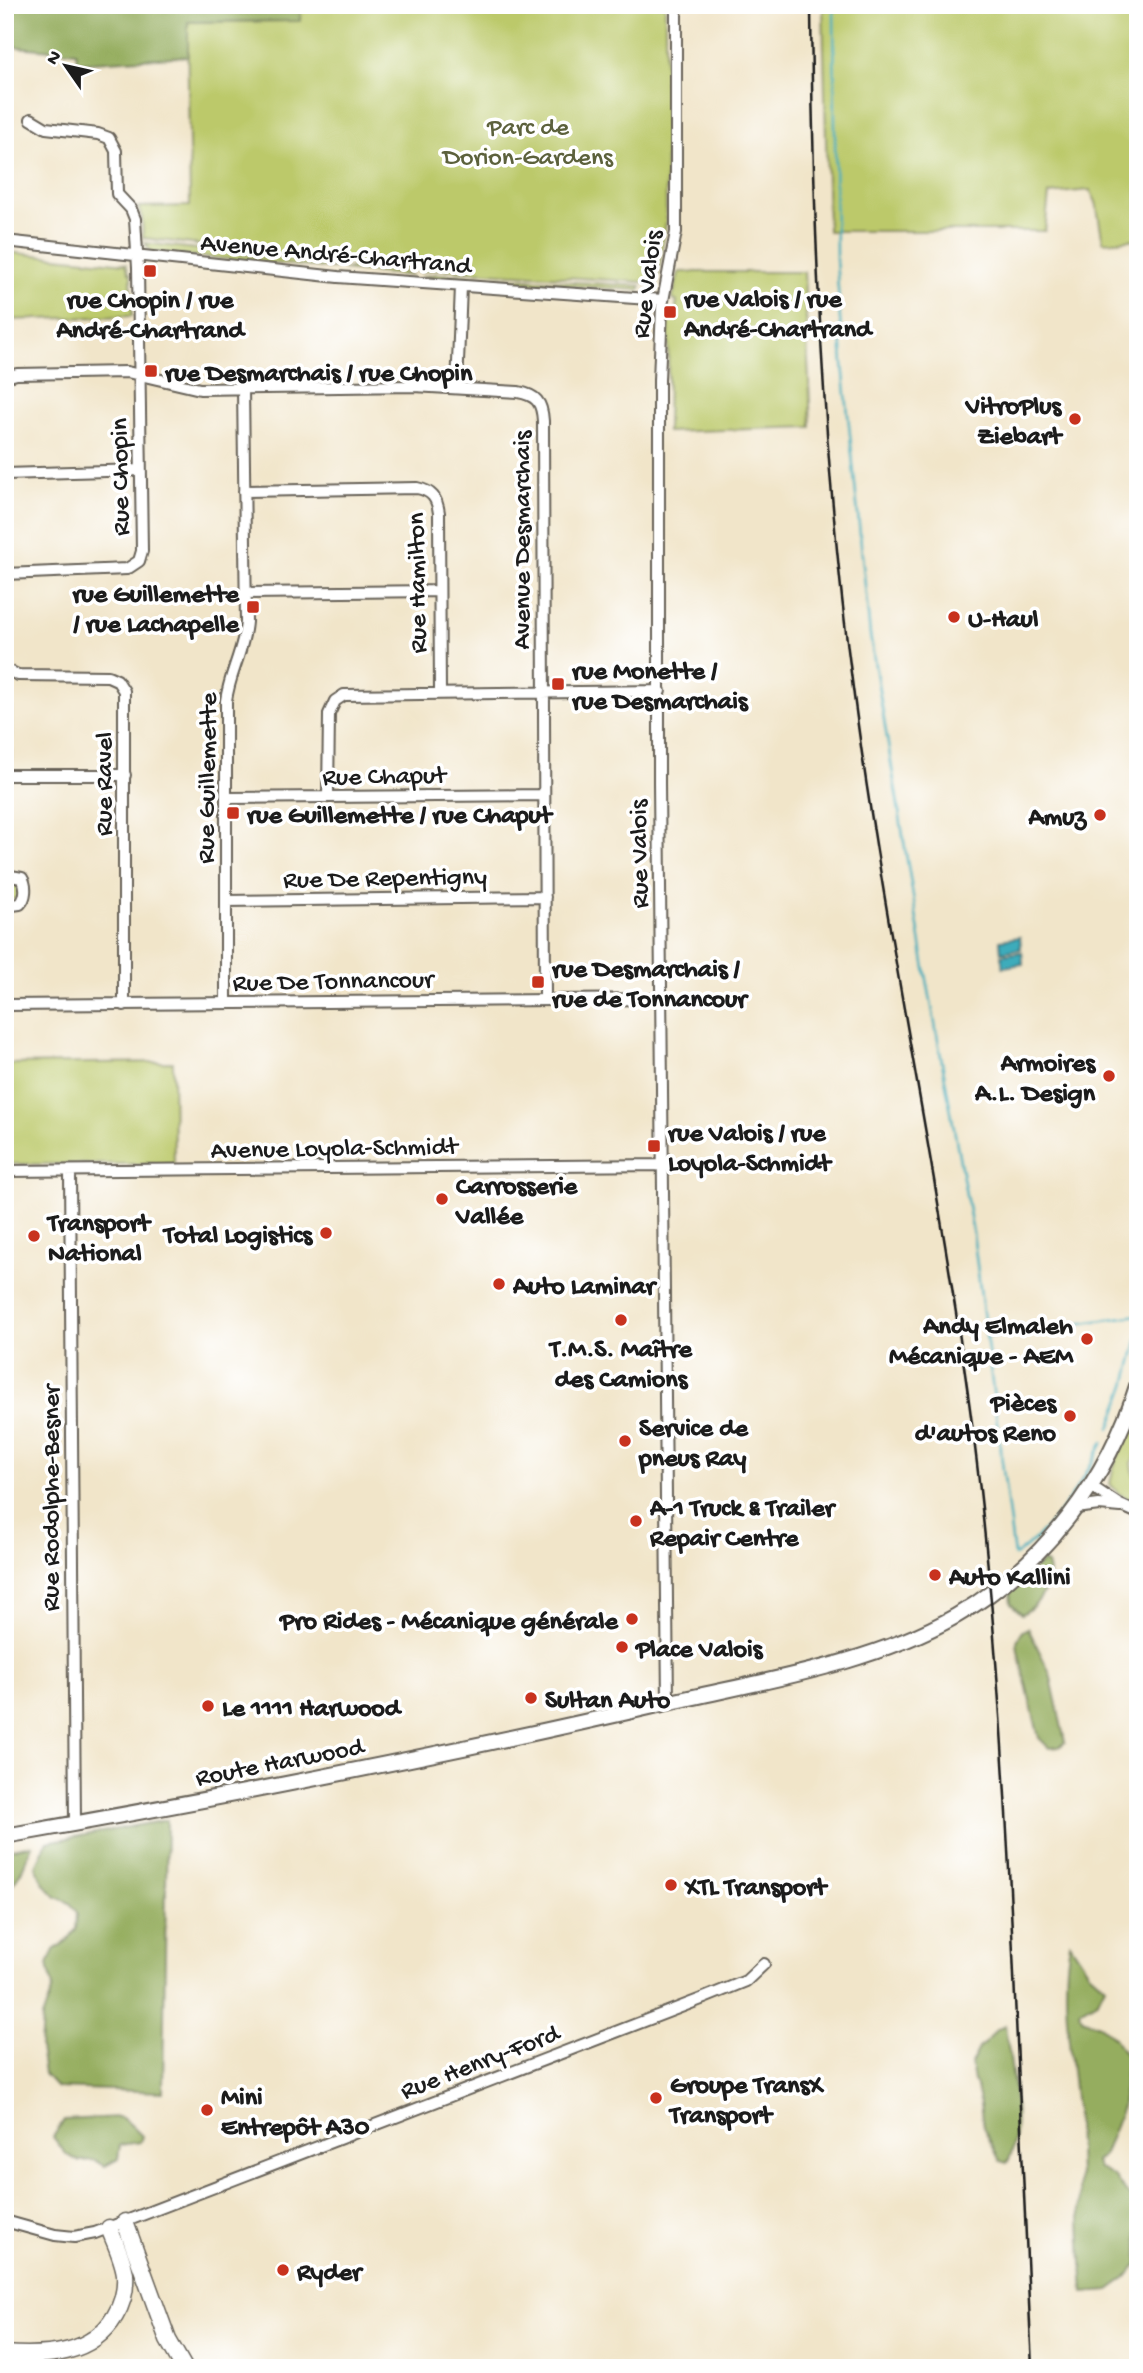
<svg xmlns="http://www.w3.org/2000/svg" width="1143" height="2373" viewBox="0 0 1143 2373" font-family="'Gochi Hand',sans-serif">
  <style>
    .green { fill: #bcc96b; stroke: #6c7244; stroke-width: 2 }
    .forest { fill: #95ad5f; stroke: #58643e; stroke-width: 2 }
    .water { fill: #3dacbb; stroke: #2c646c; stroke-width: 2 }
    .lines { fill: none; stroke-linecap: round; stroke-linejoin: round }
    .stream { stroke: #3dacbb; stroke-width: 2.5 }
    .minor-casing { stroke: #676259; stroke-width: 14 }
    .major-casing { stroke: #676259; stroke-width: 18 }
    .highway-casing { stroke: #676259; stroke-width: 19 }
    .minor { stroke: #fff; stroke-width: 10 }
    .major { stroke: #fff; stroke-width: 14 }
    .highway { stroke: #fff; stroke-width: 16 }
    .rail { stroke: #1c1c1c; stroke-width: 2.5 }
    .poi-dot { fill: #c8321e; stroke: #fff; stroke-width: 2.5 }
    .labels { text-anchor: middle; stroke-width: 7; stroke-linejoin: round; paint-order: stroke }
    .park-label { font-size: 26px; fill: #5c613c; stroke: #fff }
    .street-label { font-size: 26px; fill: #1c1c1c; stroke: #fff }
    .poi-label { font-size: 26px; font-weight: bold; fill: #1c1c1c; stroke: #fff; text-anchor: start }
  </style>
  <rect width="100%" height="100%" fill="#fff"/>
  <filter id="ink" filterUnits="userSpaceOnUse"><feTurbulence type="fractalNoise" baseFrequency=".0143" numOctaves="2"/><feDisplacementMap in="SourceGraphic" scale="14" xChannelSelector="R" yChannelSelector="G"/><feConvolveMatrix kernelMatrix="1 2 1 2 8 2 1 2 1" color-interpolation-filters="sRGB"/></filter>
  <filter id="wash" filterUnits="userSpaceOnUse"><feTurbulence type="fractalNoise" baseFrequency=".00686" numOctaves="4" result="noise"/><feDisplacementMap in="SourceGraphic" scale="28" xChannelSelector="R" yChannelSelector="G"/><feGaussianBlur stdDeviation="1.57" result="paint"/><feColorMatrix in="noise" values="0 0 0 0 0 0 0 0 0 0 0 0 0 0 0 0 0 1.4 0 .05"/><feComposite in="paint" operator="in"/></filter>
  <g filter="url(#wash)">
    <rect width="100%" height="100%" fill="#f1e5c9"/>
    <path class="green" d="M301,5H665L666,223L657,283L436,269L421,272L401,267L352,263L336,265L323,260L143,238L142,218L138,207L190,206L187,22L299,21Z
      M823,5H1138V239L1103,242L1096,202L1090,190L1049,194L1045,231H828Z
      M145,243L325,264L335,269L151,252Z
      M5,252L126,264L129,273L131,274L132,316L5,320Z
      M354,267L402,271L412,276L343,270Z
      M679,272H804L811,427L667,432L669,314H675L677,301L672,300Z
      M437,274L641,286L640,290L421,277Z
      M5,678L11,681V769L5,768Z
      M5,882L18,883L19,895L17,899L5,900Z
      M173,1062L174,1164H5V1064Z
      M1138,1406V1447L1132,1463L1134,1476L1138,1479V1503L1119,1494L1110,1484L1113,1469Z"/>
    <path class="forest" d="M5,5H301L300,21L188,22V56L77,63L76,52L5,46Z
      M1042,1562L1047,1564C1054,1583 1039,1605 1022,1614L1011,1604L1010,1592Z
      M1028,1628L1050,1673L1065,1742L1059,1747L1049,1748L1039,1738L1018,1651L1017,1641L1022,1631Z
      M167,1820L163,2092L57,2088L44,2074L40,2048L42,2018L53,1988L48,1964L54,1950L68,1940L76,1929L77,1913L70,1903L56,1897L43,1883L36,1866L47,1842Z
      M32,1845L21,1872L5,1895V1850Z
      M1070,1943L1089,1972L1105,1986L1098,2000L1080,2011L1082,2019L1099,2025L1114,2038L1127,2057L1122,2107L1104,2154L1096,2162L1099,2168L1115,2178L1138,2207V2263L1127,2277L1109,2290L1084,2292C1079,2236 1080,2181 1077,2125C1074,2065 1059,2003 1070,1943Z
      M1005,2026C1010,2060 1025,2134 1007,2163L1000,2161L983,2127L979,2096L974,2081L971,2064L979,2048L988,2040L996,2030Z
      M120,2117C128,2121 135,2129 142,2136L140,2142L120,2145L118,2159L105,2166L95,2160L79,2161L67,2155L53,2137L64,2120Z"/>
    <path class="water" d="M1020,937L1021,949L1001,952L1000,940Z
      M1022,952L1023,964L1003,967L1001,955Z"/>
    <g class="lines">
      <path class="stream" d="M834,5L836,259L843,364L870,635L924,963L973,1233L1014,1556C1054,1529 1082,1484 1103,1442
        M987,1337L1138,1315
        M1110,1428L1126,1385L1138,1338"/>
    </g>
  </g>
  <g filter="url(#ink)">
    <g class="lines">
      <defs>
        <path id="minor" d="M5,241L338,277L663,300
          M5,377L17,374L127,372L200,389L414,386L518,392C536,395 542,402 543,421L545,1000
          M457,388L461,286
          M5,474L140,470
          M244,491L417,488C432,491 437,498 439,513L440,693
          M5,574L127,569L139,561L142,551L138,268L135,219L131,209L117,194L116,151L109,138L98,134L46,128L31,119
          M246,593L439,591
          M5,669L18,675L108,676L117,680L124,691V1005
          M5,775H125
          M328,797L329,714L335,701L344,695L660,691
          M226,798L544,795
          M5,875L22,878C27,886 26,898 20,904L5,906
          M226,901L545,897
          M226,1003V701C229,674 244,650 246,622L243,388
          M5,1005L661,999
          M5,1171L662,1165
          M70,1172L75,1823
          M1091,1486L1118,1504L1138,1513
          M1076,1508L1099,1505L1121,1507
          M668,1703L659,783V380L662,306L676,232V5
          M5,2221L55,2235L74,2237L95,2233L704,1998L746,1981L764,1964"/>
        <path id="major" d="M5,1836C227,1797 448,1754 667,1703C762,1681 870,1665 956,1616C1044,1565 1108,1480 1138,1383"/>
        <path id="highway" d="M125,2222L168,2340L184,2368
          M5,2354C46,2357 92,2355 115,2316C123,2303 126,2288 125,2274C123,2259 115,2243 109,2228"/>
      </defs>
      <use href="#minor" class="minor-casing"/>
      <use href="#major" class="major-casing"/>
      <use href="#highway" class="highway-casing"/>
      <use href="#minor" class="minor"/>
      <use href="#major" class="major"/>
      <use href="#highway" class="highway"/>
      <path class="rail" d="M811,5C813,236 823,467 854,696C887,945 942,1190 974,1439C997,1624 1007,1811 1015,1998C1021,2121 1026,2244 1032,2368"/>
    </g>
  </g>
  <g class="poi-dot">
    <rect x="143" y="264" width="14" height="14" rx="3.5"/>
    <rect x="663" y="305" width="14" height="14" rx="3.5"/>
    <rect x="144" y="364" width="14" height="14" rx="3.5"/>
    <circle cx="1075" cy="419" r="7"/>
    <rect x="246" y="600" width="14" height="14" rx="3.5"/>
    <circle cx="954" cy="617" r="7"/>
    <rect x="551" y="677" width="14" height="14" rx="3.5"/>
    <rect x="226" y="806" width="14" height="14" rx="3.5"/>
    <circle cx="1100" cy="815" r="7"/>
    <rect x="531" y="975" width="14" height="14" rx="3.5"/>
    <circle cx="1109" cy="1076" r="7"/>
    <rect x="647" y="1139" width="14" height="14" rx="3.5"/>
    <circle cx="442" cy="1199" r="7"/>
    <circle cx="326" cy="1233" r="7"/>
    <circle cx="34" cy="1236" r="7"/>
    <circle cx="499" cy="1284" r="7"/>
    <circle cx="621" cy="1320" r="7"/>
    <circle cx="1087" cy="1339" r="7"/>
    <circle cx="1070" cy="1416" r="7"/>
    <circle cx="625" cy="1441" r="7"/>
    <circle cx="636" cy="1521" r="7"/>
    <circle cx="935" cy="1575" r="7"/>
    <circle cx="632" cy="1619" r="7"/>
    <circle cx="622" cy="1647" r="7"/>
    <circle cx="531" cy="1698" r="7"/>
    <circle cx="208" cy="1706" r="7"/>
    <circle cx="671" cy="1885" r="7"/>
    <circle cx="656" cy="2098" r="7"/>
    <circle cx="207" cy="2110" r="7"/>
    <circle cx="283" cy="2270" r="7"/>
  </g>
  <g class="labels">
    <g class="park-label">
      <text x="528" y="134">Parc de<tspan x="528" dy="30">Dorion-Gardens</tspan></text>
    </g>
    <g class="street-label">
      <text transform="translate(336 252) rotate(5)" y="9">Avenue André-Chartrand</text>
      <text transform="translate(645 284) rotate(-83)" y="9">Rue Valois</text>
      <text transform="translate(118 477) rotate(-91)" y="9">Rue Chopin</text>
      <text transform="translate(520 540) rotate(-90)" y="9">Avenue Desmarchais</text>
      <text transform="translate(415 583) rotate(-91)" y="9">Rue Hamilton</text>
      <text transform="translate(384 774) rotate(-1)" y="9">Rue Chaput</text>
      <text transform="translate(205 778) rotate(-89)" y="9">Rue Guillemette</text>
      <text transform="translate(102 784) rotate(-90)" y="9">Rue Ravel</text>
      <text transform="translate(637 854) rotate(-91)" y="9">Rue Valois</text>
      <text transform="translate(385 876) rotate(-1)" y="9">Rue De Repentigny</text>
      <text transform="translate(333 979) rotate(-1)" y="9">Rue De Tonnancour</text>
      <text transform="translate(334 1146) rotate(-1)" y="9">Avenue Loyola-Schmidt</text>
      <text transform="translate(49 1498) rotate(-90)" y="9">Rue Rodolphe-Besner</text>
      <text transform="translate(279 1760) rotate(-11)" y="9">Route Harwood</text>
      <text transform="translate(479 2060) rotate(-21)" y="9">Rue Henry-Ford</text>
    </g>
    <g class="poi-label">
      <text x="684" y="306">rue Valois / rue<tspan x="684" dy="30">André-Chartrand</tspan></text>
      <text x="150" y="307" text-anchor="middle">rue Chopin / rue<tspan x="150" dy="30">André-Chartrand</tspan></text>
      <text x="165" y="380">rue Desmarchais / rue Chopin</text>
      <text x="1061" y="413" text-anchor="end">VitroPlus<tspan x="1061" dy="30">Ziebart</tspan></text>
      <text x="239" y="601" text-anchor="end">rue Guillemette<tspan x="239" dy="30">/ rue Lachapelle</tspan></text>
      <text x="968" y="626">U-Haul</text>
      <text x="572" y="678">rue Monette /<tspan x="572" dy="30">rue Desmarchais</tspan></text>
      <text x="247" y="822">rue Guillemette / rue Chaput</text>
      <text x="1086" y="824" text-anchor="end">Amuz</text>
      <text x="552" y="976">rue Desmarchais /<tspan x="552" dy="30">rue de Tonnancour</tspan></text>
      <text x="1095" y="1070" text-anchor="end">Armoires<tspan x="1095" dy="30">A.L. Design</tspan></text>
      <text x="668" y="1140">rue Valois / rue<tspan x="668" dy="30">Loyola-Schmidt</tspan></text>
      <text x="456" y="1193">Carrosserie<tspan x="456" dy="30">Vallée</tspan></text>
      <text x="48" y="1230">Transport<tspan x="48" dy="30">National</tspan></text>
      <text x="312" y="1242" text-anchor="end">Total Logistics</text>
      <text x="513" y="1293">Auto Laminar</text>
      <text x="1073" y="1333" text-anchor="end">Andy Elmaleh<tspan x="1073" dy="30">Mécanique - AEM</tspan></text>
      <text x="621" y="1356" text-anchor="middle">T.M.S. Maître<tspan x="621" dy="30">des Camions</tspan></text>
      <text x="1056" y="1410" text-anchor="end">Pièces<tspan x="1056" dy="30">d'autos Reno</tspan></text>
      <text x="639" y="1435">Service de<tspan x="639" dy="30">pneus Ray</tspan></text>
      <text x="650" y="1515">A-1 Truck &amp; Trailer<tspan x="650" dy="30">Repair Centre</tspan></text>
      <text x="949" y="1584">Auto Kallini</text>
      <text x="618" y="1628" text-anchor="end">Pro Rides - Mécanique générale</text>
      <text x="636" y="1656">Place Valois</text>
      <text x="545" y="1707">Sultan Auto</text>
      <text x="222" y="1715">Le 1111 Harwood</text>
      <text x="685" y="1894">XTL Transport</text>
      <text x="670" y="2092">Groupe TransX<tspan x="670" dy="30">Transport</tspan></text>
      <text x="221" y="2104">Mini<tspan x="221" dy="30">Entrepôt A30</tspan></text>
      <text x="297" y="2279">Ryder</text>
    </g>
  </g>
  <rect width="1143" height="2373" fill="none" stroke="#fff" stroke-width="28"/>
  <g transform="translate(66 66) rotate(304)" stroke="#ffffff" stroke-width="5" paint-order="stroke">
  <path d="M0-5L12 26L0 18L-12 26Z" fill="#1c1c1c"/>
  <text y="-10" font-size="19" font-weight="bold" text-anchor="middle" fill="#1c1c1c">N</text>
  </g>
</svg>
